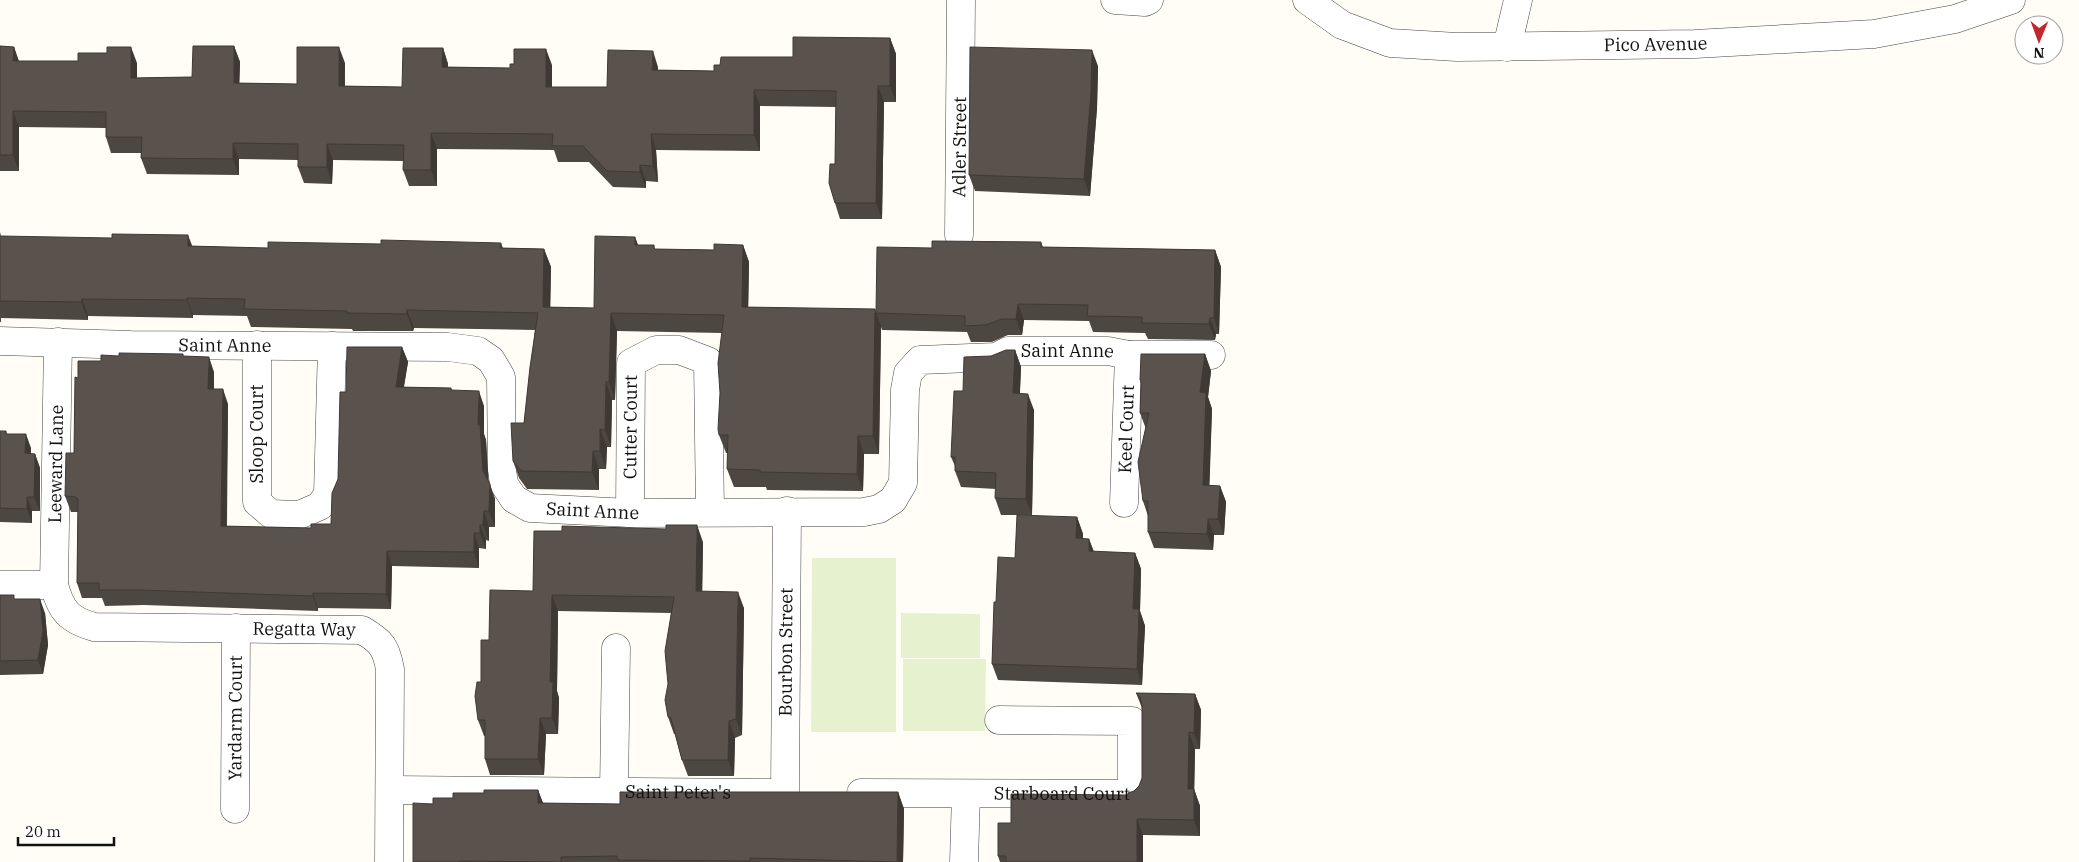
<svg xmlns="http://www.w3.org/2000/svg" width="2079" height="862" viewBox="0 0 2079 862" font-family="'IBM Plex Serif',serif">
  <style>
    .pitch { fill: #e6f2cf }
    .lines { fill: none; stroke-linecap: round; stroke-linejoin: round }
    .street-casing { stroke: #444; stroke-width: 29 }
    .street { stroke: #fff; stroke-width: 28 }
    .wall { fill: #4d4742 }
    .shaded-wall { fill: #3f3936 }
    .building { fill: #5a524d; stroke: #3f3936 }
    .labels { text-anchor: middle; stroke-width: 5; stroke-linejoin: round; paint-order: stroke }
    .street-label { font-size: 18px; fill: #111; stroke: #fff }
  </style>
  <rect width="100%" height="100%" fill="#fffdf5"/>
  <path class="pitch" d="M812,558H896V732H811Z
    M901,613L980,614V658H901Z
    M903,659H986L985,731H903Z"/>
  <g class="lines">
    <defs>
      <g id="street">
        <path d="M1115,0L1145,2L1149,0"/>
        <path id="s1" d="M1307,0L1342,25L1390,43L1457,47L1695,44L1874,34L1955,19L2011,0"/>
        <path d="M1507,47L1518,0"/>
        <path id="s2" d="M959,235L961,0"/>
        <path id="s3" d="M0,341L131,345L448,347L478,351L491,360L501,377L502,470L504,484L514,499L530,508L630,513L864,512L879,509L893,500L903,483L905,390L908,373L920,360L996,357L1008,351H1108L1129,355H1211"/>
        <path id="s4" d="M58,342L54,585C61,611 69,620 94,627L362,630C381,641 386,647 390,669L389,862"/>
        <path d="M257,345V502L271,514L299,515L320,506L328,494L332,346"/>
        <path id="s5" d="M1124,503L1129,355"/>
        <path id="s6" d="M630,513L631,363L656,350H679L708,361L710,512"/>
        <path d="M0,585H54"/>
        <path id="s7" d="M390,790L776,793"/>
        <path d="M614,792L616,648"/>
        <path id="s8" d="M785,793L787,511"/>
        <path id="s9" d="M861,793L1132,794V721L999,720"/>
        <path id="s10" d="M235,809L236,628"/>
        <path d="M964,862L966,794"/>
      </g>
    </defs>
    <use href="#street" class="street-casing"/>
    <use href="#street" class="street"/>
  </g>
  <path class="wall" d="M890,38L896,54V102H884L882,219H840L835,203L836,107L760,106V151L656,150L658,182L646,181V188L613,187L589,162H558L554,150L437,149V186H409L403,170L404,161L333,160L332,184L304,183L298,167V160L239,159V175L147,174L141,158V153H111L106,137V128L19,127V171H0V46L14,47L19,61L137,63V78L192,77L234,46L240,62L239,83L297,84L345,63V86L402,87L443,48L448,64V67L510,68L552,65V87H607L658,67V70L714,71L720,65L793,57Z
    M1098,66L1097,108L1090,196L975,191L969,175Z
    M0,232L1,236L192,246L268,248L381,244L501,243L503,248L544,249L551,267L550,307L594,308L635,237L638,245H654L655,249L714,250L743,245L749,262L748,307L876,313L932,248L1041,242L1043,247L1215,250L1221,267L1219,334H1216L1215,340L1148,339L1145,333L1093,332L1089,321L1024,320L1022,335H1008L992,342H971L967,332L882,330L881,327L879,454H864L863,491L767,490L766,487H734L727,469L728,453H726L719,435L722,333L617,331L615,400H612L611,447H607L606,469H599V490L527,489L519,478L513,461L524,423L535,330L414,328L413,331H353L352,329L251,327L247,316L193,315V318L88,316V320L1,318V322H0Z
    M402,347L408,362L404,387L451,388L452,391L484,406V434L486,440L488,481L495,499V527H489V541L486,540V549L479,548V568L392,566L391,609L318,608V611L144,605L105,606L102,598H82L77,583L78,512H71L65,496L74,453L78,378L101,361L119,356L183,354V356L214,372V389L228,404L227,526L311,528L331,524L338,479L346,392Z
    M1015,350L1021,367L1020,393L1034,410L1032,515H1001L995,498L996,489L961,487L955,471V466L951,457L991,356Z
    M1205,354L1211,371L1208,397L1212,409L1209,485L1220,486L1226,502L1224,535H1214L1213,550L1154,548L1148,532V516L1143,501L1146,429L1140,413L1141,384L1140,380Z
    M0,431H6L7,434L31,448V454H35L40,468V511H32V523L0,522Z
    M1077,517L1083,534V539H1089L1094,552L1135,553L1141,569L1140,611L1145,626L1142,685L998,680L992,664L996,602L1015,558Z
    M703,542L702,591L744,608L742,735L735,738L734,776H688L682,760L675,734H674L668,717V684L671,613L558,611L557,691L559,698L558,734H546L544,775H490L485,759V736H484L478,720L481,682L489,640L533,591Z
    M0,595L15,599L45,613L48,645L43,674L0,675Z
    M1136,693L1195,694L1201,710L1200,749H1195L1194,789L1200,806V836L1143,835V862H1000L998,856L1011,823L1128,795L1134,791L1139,786L1142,778V708Z
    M538,790L543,803L620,804L898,792L904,809L903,862H413L433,804L453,798L484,793Z"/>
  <path class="shaded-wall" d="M890,38L896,54V102L890,86Z
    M234,46L240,62L239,99L234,83Z
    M14,47L19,63L13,61Z
    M131,47L137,63V94L131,78Z
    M339,47L345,63L344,102L339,86Z
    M443,48L448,64V83L442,67Z
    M546,49L552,65V103L546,87Z
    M1092,50L1098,66L1097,108L1090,196L1084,179Z
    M653,51L658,67V86L652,70Z
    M878,86L884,102L882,219L876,203Z
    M754,90L760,106V151L754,135Z
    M13,111L19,127V171L13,155Z
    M431,133L437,149V186L431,170Z
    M651,134L656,150L658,182L653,166Z
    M233,143L239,159V175L233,159Z
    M327,144L333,160L332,184L327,167Z
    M640,165L646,181V188L640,172Z
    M188,235L195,253L188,246Z
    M635,237L641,254L635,245Z
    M743,245L749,262L748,324L742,307Z
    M544,249L551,267L550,324L543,307Z
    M1215,250L1221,267L1219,334L1214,318Z
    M187,298L193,315V318L187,300Z
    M82,299L88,316V320L81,302Z
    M1018,304L1024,320L1022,335L1016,319Z
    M875,309L881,327L879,454L873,436Z
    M407,310L414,328L413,331L407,314Z
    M611,313L617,331L615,400L609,382Z
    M1210,318L1216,334L1215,340L1209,324Z
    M402,347L408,362L401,402L396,387Z
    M1015,350L1021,367L1019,409L1013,393Z
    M1205,354L1211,371L1208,397L1212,409L1209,501L1203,485L1200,392Z
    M209,357L214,372V404L208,389Z
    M606,382L612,400L611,447L605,430Z
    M223,389L228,404L226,541L221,526Z
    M479,391L484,406V434L486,440L489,486L483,471L478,425Z
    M1028,394L1034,410L1032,515L1026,499Z
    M600,429L607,447L606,469L600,451Z
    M26,434L31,448L30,468L25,453Z
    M858,436L864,454L863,491L857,474Z
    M593,451L599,469V490L592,472Z
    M35,454L40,468V511L34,497Z
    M490,484L495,499V527L489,511Z
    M1220,486L1226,502L1224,535L1218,519Z
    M27,497L32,511V523L27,509Z
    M484,511L489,527V541L483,525Z
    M1077,517L1083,534L1082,555L1076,538Z
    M1208,519L1214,535L1213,550L1207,534Z
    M480,525L486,540V549L480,533Z
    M697,525L703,542L702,608L696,591Z
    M474,533L479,548V568L474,552Z
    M1089,539L1095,555L1089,551Z
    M387,551L392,566L391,609L386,594Z
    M1135,553L1141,569L1140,611L1145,626L1142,685L1137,669L1133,609Z
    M738,592L744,608L742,735L736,719Z
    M313,593L318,608V611L313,596Z
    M552,595L558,611L557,691L559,698L558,734L552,718L550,682Z
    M40,599L45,613L48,645L43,674L38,660Z
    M1195,694L1201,710L1200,749L1194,733Z
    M540,718L546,734L544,775L538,759Z
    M729,721L735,738L734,776L728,760Z
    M1189,732L1195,749L1194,806L1188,789Z
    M1194,789L1200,806V836L1194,820Z
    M538,790L544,806L538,803Z
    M898,792L904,809L903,862H897Z
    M1137,819L1143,835V862H1137Z"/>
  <path class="building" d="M793,37L890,38V86H878L876,203H835L829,183L830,164H835L836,91L754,90V135L651,134L653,166L640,165V172L607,171L583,146H552L553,134L431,133V170H403L404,145L327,144V167H298V144L233,143V159L141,158L142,137H106V112L13,111V155H0V46L14,47L13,61H78V53H107V47H131V78L192,77L193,46H234V83L297,84V47H339V86L402,87L403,48H443L442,67L510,68V64H514V49H546V87H607L608,50L653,51L652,70L714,71V65H720L721,57H793Z
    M970,47L1092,50L1091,92L1084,179L969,175Z
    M112,234L188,235V246L268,248V242L381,244V240L501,243L500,248L544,249L543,307L594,308L595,236L635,237V245H654V249L714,250V244L743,245L742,307L875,309L873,436H858L857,474L760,472V470L727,469L728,435H719L718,429L720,393L718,363L724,315L611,313L609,382H606L605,430L600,429V451H593L592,472L521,471L513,461L511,423H524L530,367L538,313L407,310V314L347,313V311L244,309L245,299L187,298V300L82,299L81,302L0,301V236L112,238Z
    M932,241L1041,242V247L1215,250L1214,318H1210L1209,324L1142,323V317L1087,316L1088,305L1018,304L1016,319H1002L986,325L965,326V316L876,313L877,247L932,248Z
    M347,347H402L396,387L451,388V390L479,391L478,425H480L483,471L490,484L489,511H484L483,525H480V533H474V552L387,551L386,594L313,593V596L139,590H99V583H77L78,499L76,497L65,496L66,453H74L75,377L78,378V361H101V355L119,356V353L183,354V356L209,357L208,389H223L221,526L311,528V524H331L332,493L338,479L340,392H346Z
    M1006,350H1015L1013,393L1028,394L1026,499L995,498L996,473L955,471V457H951L954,391H963L964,357L991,356Z
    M1141,354H1205L1200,392L1206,393L1203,485L1220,486L1218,519H1208L1207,534L1148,532V501H1143L1138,462L1149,413H1140L1141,380H1140Z
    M0,431H6V434H26L25,453L35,454L34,497H27V509L0,508Z
    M1017,515L1077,517L1076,538L1089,539V551L1135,553L1133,609H1139L1137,669L992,664L994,602H996L998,557L1015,558Z
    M666,525H697L696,591L738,592L736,719L729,721L728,760H682L671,718L668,717L665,700L668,684L665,651L674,597L552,595L550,682H553L552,718H540L538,759H485V720H478L475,696L477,682H481V640H489L490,590L533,591L534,531H562V526L666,529Z
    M0,595H14V599H40L43,631L38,660L0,661Z
    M1136,693L1195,694L1194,733L1189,732L1188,789H1194V820L1137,819V862H1006V856H998V823H1011V794L1128,795V793L1134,791L1139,786L1142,778V705L1140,697Z
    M484,790H538V803L620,804V792H898L897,862L750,858V861L617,860V856L561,857V862L459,861V862H413V803L433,804V798H453V793H484Z"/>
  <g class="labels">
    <g class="street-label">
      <text dy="6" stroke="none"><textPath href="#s1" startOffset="360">Pico Avenue</textPath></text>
      <text dy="6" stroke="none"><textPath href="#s2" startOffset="88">Adler Street</textPath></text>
      <text dy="6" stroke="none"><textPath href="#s3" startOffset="225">Saint Anne</textPath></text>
      <text dy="6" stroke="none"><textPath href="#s3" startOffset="1320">Saint Anne</textPath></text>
      <text dy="6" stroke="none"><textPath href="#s6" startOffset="86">Cutter Court</textPath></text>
      <text dy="6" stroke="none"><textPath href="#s5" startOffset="74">Keel Court</textPath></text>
      <text transform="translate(257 434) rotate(-90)" y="6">Sloop Court</text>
      <text transform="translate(56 464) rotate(-89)" y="6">Leeward Lane</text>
      <text dy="6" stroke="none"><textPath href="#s3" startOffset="720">Saint Anne</textPath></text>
      <text dy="6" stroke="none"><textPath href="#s4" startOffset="515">Regatta Way</textPath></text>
      <text dy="6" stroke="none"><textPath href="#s8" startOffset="141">Bourbon Street</textPath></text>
      <text dy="6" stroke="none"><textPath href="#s10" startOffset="91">Yardarm Court</textPath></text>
      <text dy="6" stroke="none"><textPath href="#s9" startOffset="201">Starboard Court</textPath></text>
      <text dy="6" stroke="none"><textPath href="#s7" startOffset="288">Saint Peter's</textPath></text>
    </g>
  </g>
  <g transform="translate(2039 40) rotate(181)"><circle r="24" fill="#ffffff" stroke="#a0a0a0"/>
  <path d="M0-4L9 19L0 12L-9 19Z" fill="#c4262e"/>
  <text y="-8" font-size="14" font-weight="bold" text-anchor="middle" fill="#111111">N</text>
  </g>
  <path d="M18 837v8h96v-8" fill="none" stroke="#111111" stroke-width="2.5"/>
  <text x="25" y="837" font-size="15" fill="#111111" stroke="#ffffff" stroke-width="4" paint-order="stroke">20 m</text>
</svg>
